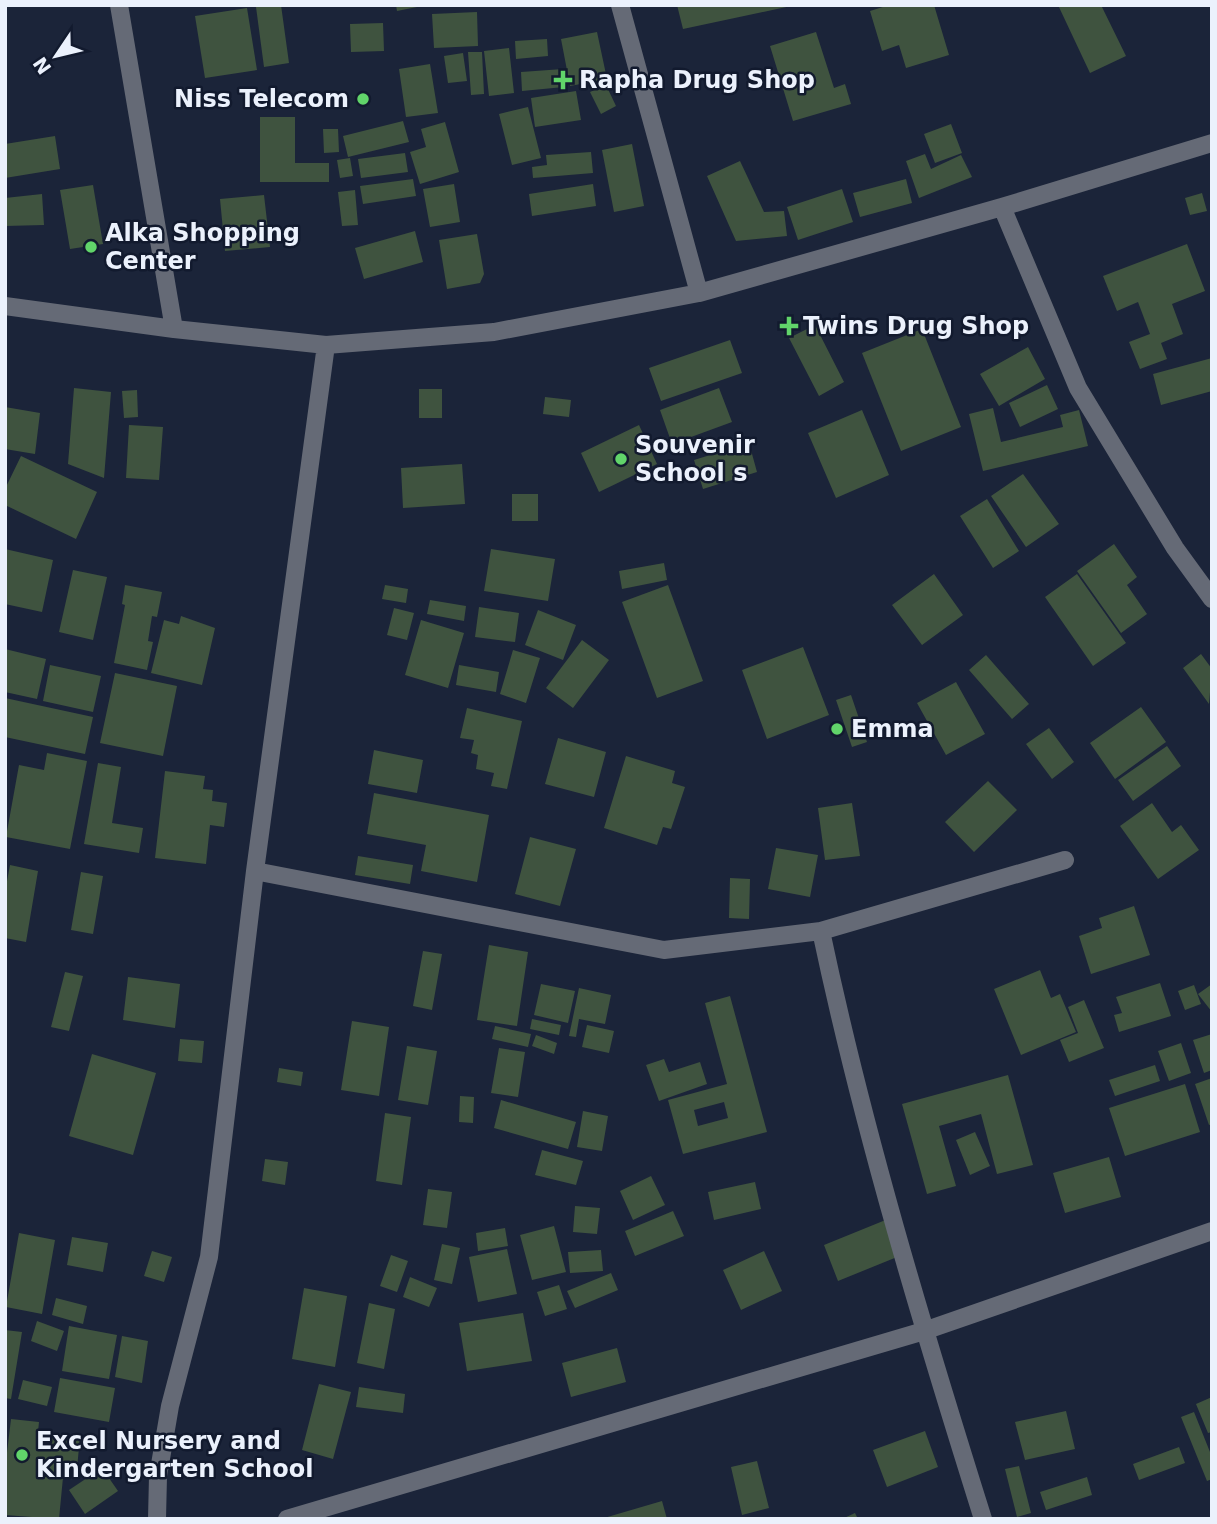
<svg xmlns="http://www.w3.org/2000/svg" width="1217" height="1524" viewBox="0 0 1217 1524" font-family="'DejaVu Sans',sans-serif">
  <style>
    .building { fill: #3f533f; fill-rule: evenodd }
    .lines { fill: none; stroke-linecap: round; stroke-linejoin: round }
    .minor { stroke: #656a76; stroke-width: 18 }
    .poi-dot { fill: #61d46a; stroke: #121a2e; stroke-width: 2.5 }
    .labels { text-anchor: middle; stroke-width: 5; stroke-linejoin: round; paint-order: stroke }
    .poi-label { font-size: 24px; font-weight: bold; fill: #ebf1fc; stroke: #121a2e; text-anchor: start }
  </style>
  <rect width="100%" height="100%" fill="#1b2439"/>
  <path class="building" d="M281,5L289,63L264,67L256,7Z
    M396,5H417V7L397,11Z
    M677,5H791V6L683,29Z
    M889,5H934L949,55L906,68L899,45L882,51L870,11Z
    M1058,5H1101L1126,56L1090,73Z
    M247,8L257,70L205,78L195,16Z
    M477,12L478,46L434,48L432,14Z
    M383,23L384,51L351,52L350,24Z
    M597,32L607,79L570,86L561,39Z
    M816,32L834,88L845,84L851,104L793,121L770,46Z
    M547,39L548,56L516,59L515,41Z
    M509,48L514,93L489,96L484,51Z
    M468,52H482L484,94L471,95Z
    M463,53L467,81L448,83L444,56Z
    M430,64L438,113L406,117L399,69Z
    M563,69L564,87L522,91L521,72Z
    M606,85L616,106L601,114L590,92Z
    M576,91L581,120L535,127L531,98Z
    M528,107L541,158L512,165L499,114Z
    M260,117H295V163H329V182H260Z
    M403,121L409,142L348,157L343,136Z
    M445,122L459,172L420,184L410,152L426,147L421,129Z
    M951,124L962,153L935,163L924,134Z
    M323,129H338L339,152L324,153Z
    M55,136L60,169L5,178V144Z
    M632,144L644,206L614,212L602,150Z
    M591,152L593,173L533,178L532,167L547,165L546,155Z
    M405,153L408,172L361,178L358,159Z
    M925,154L931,169L961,155L972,177L919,198L906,161Z
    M350,158L353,176L340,178L337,160Z
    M740,161L764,212L784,211L787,236L736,241L707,176Z
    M413,179L416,196L363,204L360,186Z
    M906,179L912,203L860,217L853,193Z
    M454,184L460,222L430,227L423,189Z
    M593,184L596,206L532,216L529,194Z
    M93,185L103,244L70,249L60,190Z
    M842,189L853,222L798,240L787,207Z
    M355,190L358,225L342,226L338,192Z
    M1202,193L1207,211L1190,215L1185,198Z
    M42,194L44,225L5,226V198Z
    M264,195L270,247L225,251L220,199Z
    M415,231L423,262L364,279L355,248Z
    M477,234L484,274L480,283L447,289L439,240Z
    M1187,244L1205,291L1172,304L1183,334L1161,343L1167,359L1140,369L1129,342L1150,334L1138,302L1117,311L1103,276Z
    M815,325L844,382L819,396L789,338Z
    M922,329L961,427L901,451L862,353Z
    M730,340L742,373L661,401L649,368Z
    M1028,347L1045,379L999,406L980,374Z
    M1212,358V391L1161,405L1153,374Z
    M1047,385L1058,409L1020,427L1009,403Z
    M74,388L111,392L104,478L68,464Z
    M719,388L732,422L672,444L660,410Z
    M419,389H442V418H419Z
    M137,390L138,417L124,418L122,391Z
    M545,397L571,400L569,417L543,414Z
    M5,407L40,413L35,454L5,449Z
    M993,408L1001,442L1063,427L1060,415L1079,410L1088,446L983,471L969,414Z
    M862,410L889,475L836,498L808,433Z
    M129,425L163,427L159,480L126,478Z
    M639,425L657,464L599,492L581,453Z
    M749,443L757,472L703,489L694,460Z
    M21,456L97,492L76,539L5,505V489Z
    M462,464L465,504L403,508L401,468Z
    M1023,474L1059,524L1026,547L991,496Z
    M512,494H538V521H512Z
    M987,499L1019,551L993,568L960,516Z
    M1114,544L1137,577L1127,585L1147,614L1121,633L1077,571Z
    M5,549L53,560L42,612L5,604Z
    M491,549L555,559L548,601L484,591Z
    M664,563L667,580L622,589L619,571Z
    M73,570L107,577L93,640L59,632Z
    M934,574L963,615L922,645L892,605Z
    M1077,574L1126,643L1093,666L1045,597Z
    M125,585L162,592L157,617L152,616L148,641L153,642L147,670L114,663L125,605L122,604Z
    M385,585L408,589L406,603L382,599Z
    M668,585L703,681L657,698L622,602Z
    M430,600L466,606L464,621L427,614Z
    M479,607L519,613L515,642L475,637Z
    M394,608L414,613L407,640L387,635Z
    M538,610L576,625L563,660L525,645Z
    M181,616L215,628L202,685L151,673L164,620L179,624Z
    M421,620L464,633L448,688L405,675Z
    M582,640L609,660L573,708L546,688Z
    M803,647L829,715L767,739L742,670Z
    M5,649L46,659L37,699L5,692Z
    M513,650L540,658L526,703L500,694Z
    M1201,654L1212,669L1209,704L1183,668Z
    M986,655L1029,704L1012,719L969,670Z
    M50,665L101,676L93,712L43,701Z
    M459,665L499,672L496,692L456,685Z
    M115,673L177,686L163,756L100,743Z
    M956,682L985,734L946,755L917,703Z
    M851,695L867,742L852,747L836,700Z
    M5,698L93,717L85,754L5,737Z
    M1141,707L1166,742L1115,779L1090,743Z
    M467,708L522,721L507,789L491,786L494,773L476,769L478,755L471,753L474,740L460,738Z
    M1049,728L1074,762L1052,779L1026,744Z
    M558,738L606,752L594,797L545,784Z
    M1167,746L1181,766L1133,801L1118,780Z
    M374,750L423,760L417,793L368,784Z
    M47,753L87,761L70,849L6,837L19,765L44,770Z
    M626,756L675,771L672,783L685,787L671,829L663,827L657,845L604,828Z
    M98,763L121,767L112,823L143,828L139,853L84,844Z
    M165,771L205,776L203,789L213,790L212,801L227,803L224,827L210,825L206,864L155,858Z
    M988,781L1017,810L974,852L945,822Z
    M374,793L489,815L477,882L421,871L426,845L367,834Z
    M852,803L860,856L825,860L818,808Z
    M1152,803L1172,832L1181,825L1199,850L1158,879L1120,826Z
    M530,837L576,849L560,906L515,894Z
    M776,848L818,855L810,897L768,889Z
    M358,856L413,865L410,884L355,875Z
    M10,865L38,871L26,942L5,938V892Z
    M81,872L103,876L93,934L71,930Z
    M730,878L750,879L749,919L729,918Z
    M1134,906L1150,955L1091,974L1079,936L1102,928L1099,918Z
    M489,945L528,952L517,1026L477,1020Z
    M423,951L442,954L432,1010L413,1006Z
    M1040,970L1051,998L1060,994L1076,1032L1021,1055L994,989Z
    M65,972L83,976L69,1031L51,1027Z
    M128,977L180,984L175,1028L123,1020Z
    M1160,983L1171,1016L1119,1032L1114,1015L1122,1013L1116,997Z
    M541,984L575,991L568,1023L534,1015Z
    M1212,984V1012L1198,994Z
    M1194,985L1201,1004L1185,1010L1178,991Z
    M579,988L611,995L605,1024L579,1019L576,1037L569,1036Z
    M730,996L767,1132L683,1154L668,1100L727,1084L705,1003ZM724,1102L728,1118L698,1126L694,1110Z
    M1084,1000L1104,1048L1069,1062L1060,1040L1078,1033L1068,1007Z
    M532,1019L561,1025L559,1035L530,1029Z
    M352,1021L389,1027L379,1096L341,1090Z
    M587,1025L614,1031L609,1053L582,1047Z
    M495,1026L531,1034L528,1047L492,1039Z
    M1212,1034V1070L1204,1073L1193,1040Z
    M536,1035L557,1043L554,1054L532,1046Z
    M180,1039L204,1041L202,1063L178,1061Z
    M1181,1043L1191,1073L1169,1081L1158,1051Z
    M407,1046L437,1051L428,1105L398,1100Z
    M499,1048L525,1052L518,1097L491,1093Z
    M92,1054L156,1073L133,1155L69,1136Z
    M664,1059L669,1072L700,1062L707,1084L659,1101L646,1065Z
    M1155,1065L1160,1081L1115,1096L1109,1080Z
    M279,1068L303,1072L301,1086L277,1082Z
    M1008,1075L1033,1165L997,1174L981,1114L939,1126L956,1186L927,1194L902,1104Z
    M1212,1078V1124L1209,1125L1195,1084Z
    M1185,1084L1200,1132L1125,1156L1109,1108Z
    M460,1096L474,1097L473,1123L459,1122Z
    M501,1100L576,1122L568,1149L494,1128Z
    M583,1111L608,1116L602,1151L577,1147Z
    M385,1113L411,1117L402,1185L376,1181Z
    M975,1132L990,1166L970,1175L956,1140Z
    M542,1150L583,1161L576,1185L535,1175Z
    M1109,1157L1121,1197L1065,1213L1053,1173Z
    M265,1159L288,1162L285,1185L262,1181Z
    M651,1176L665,1205L633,1220L620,1191Z
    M755,1182L761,1209L714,1220L708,1192Z
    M428,1189L452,1192L447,1228L423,1225Z
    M575,1206L600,1208L597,1234L573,1232Z
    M673,1211L684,1236L635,1256L625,1231Z
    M888,1219L902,1255L838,1281L824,1245Z
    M554,1226L566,1272L532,1280L520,1235Z
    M505,1228L508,1246L478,1251L476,1233Z
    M19,1233L55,1240L42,1314L6,1307Z
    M72,1237L108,1243L103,1272L67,1265Z
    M442,1244L460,1248L452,1284L434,1280Z
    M507,1249L517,1294L478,1302L469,1257Z
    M601,1250L603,1271L570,1273L568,1252Z
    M152,1251L172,1257L164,1282L144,1276Z
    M764,1251L782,1291L741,1310L723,1270Z
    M391,1255L408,1261L397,1292L380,1286Z
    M611,1273L618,1290L575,1308L567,1291Z
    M410,1277L437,1288L429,1307L403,1297Z
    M559,1285L567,1309L545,1316L537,1292Z
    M304,1288L347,1296L335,1367L292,1359Z
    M56,1298L87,1306L83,1324L52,1315Z
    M369,1303L395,1309L384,1369L357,1363Z
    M523,1313L532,1361L467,1371L459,1323Z
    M37,1321L64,1331L57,1351L31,1341Z
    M69,1326L117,1335L109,1379L62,1371Z
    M5,1330L22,1332L11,1399L5,1398Z
    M122,1336L148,1341L142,1383L115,1377Z
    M617,1348L626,1382L571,1397L562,1363Z
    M60,1378L115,1388L109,1422L54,1412Z
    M23,1380L52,1387L47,1406L18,1399Z
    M319,1384L351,1392L333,1459L302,1450Z
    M359,1387L405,1394L403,1413L356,1407Z
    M1212,1397V1432L1208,1433L1196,1404Z
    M1066,1411L1075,1449L1025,1460L1015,1422Z
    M1194,1412L1212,1457V1479L1207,1481L1181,1417Z
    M11,1419L39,1422L38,1432L80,1436L77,1469L64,1467L59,1519L5,1515V1469Z
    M925,1431L938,1467L887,1487L873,1450Z
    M1179,1447L1185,1463L1139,1480L1133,1464Z
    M757,1461L769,1508L742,1515L731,1467Z
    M1019,1466L1031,1513L1017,1517L1005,1469Z
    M102,1468L118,1491L85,1514L69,1490Z
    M1087,1477L1092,1495L1046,1510L1040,1492Z
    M662,1501L667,1519H604V1518Z
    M855,1513L858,1519H842Z"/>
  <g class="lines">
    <path class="minor" d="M119,5L174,329
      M620,5L699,293
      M1002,207L1078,388L1175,548L1212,599
      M5,306L174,329L326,345L494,332L699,293L1002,207L1212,143
      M255,871L664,950L821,931L1065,860
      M821,931C863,1130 922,1325 983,1519
      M157,1519L158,1476L170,1406L209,1257L255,871L326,345
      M287,1519L924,1331L1212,1231"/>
  </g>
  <g class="poi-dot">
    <path d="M559.5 69.5h7v7h7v7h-7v7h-7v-7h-7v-7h7z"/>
    <circle cx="363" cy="99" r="7"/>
    <circle cx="91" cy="247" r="7"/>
    <path d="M785.5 315.5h7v7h7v7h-7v7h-7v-7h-7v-7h7z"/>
    <circle cx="621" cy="459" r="7"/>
    <circle cx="837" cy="729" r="7"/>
    <circle cx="22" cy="1455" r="7"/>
  </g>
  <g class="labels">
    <g class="poi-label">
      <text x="579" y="88">Rapha Drug Shop</text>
      <text x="349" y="107" text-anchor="end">Niss Telecom</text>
      <text x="105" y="241">Alka Shopping<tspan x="105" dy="28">Center</tspan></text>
      <text x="803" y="334">Twins Drug Shop</text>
      <text x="635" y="453">Souvenir<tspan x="635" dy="28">School s</tspan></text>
      <text x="851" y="737">Emma</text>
      <text x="36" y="1449">Excel Nursery and<tspan x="36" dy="28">Kindergarten School</tspan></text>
    </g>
  </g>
  <rect width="1217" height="1524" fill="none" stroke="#ebf1fc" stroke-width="14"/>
  <g transform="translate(56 56) rotate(235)" stroke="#121a2e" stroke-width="5" paint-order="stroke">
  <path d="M0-5L12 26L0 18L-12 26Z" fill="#ebf1fc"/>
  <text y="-10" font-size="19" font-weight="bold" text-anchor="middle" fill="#ebf1fc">N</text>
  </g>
</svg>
